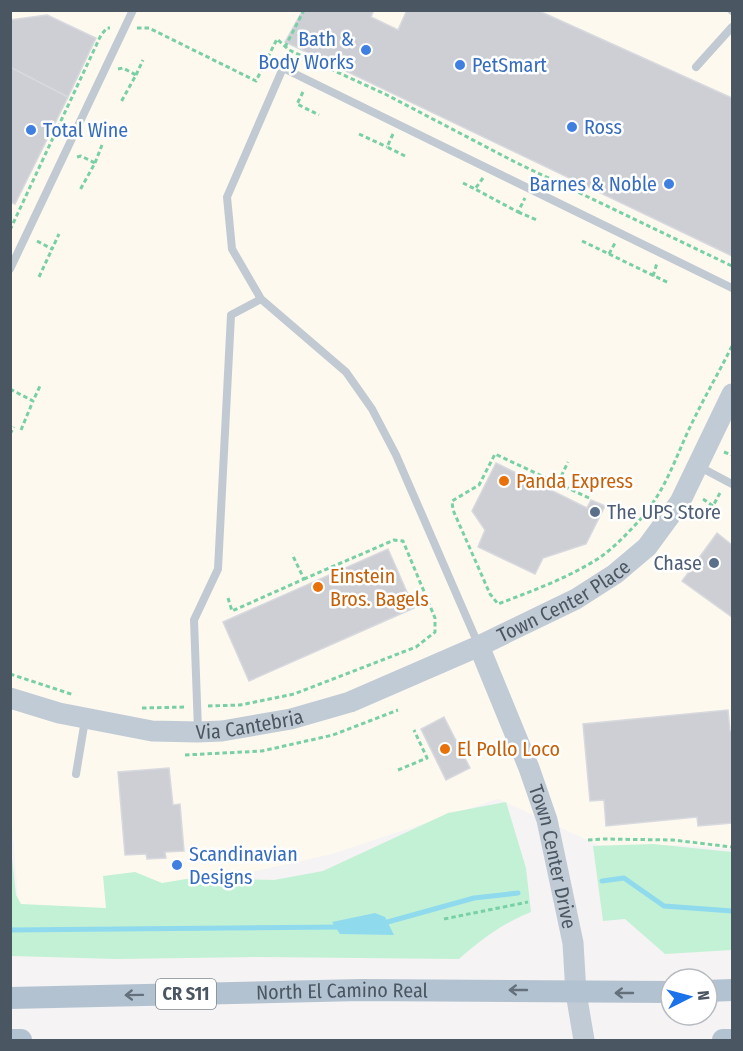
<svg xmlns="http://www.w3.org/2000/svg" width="743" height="1051" viewBox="0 0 743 1051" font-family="'Fira Sans Condensed',sans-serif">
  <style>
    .commercial { fill: #fdf9ef }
    .green { fill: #c3f1d5 }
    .water { fill: #90daee }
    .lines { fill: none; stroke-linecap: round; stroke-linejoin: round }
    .stream { stroke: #90daee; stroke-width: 5 }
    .building { fill: #cdcfd5; stroke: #d7d9de; stroke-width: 1.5 }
    .path { stroke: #7ad0a6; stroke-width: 3; stroke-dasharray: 4.5 3; stroke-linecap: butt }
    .lane { stroke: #c1cad2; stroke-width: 8 }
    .secondary { stroke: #c1cbd6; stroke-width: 21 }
    .primary { stroke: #b3c2d1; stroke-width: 22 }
    .oneway { stroke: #64717d }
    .shop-dot { fill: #3f7fe0; stroke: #fff; stroke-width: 2 }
    .food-dot { fill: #e8710a; stroke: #fff; stroke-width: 2 }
    .service-dot { fill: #5c6f8a; stroke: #fff; stroke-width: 2 }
    .labels { text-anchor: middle; stroke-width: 5; stroke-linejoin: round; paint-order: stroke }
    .shield { fill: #fff; stroke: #808990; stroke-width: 1.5 }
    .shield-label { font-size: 18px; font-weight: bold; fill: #4a5661 }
    .shop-label { font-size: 20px; fill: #366cbe; stroke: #fff; text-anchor: start }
    .food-label { font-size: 20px; fill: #c56008; stroke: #fff; text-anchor: start }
    .service-label { font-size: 20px; fill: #4e5e75; stroke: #fff; text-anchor: start }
    .street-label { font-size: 20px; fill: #4a5661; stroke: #fff }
  </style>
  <rect width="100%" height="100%" fill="#f5f3f3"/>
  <path class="commercial" d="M10,11H732V849L680,845H598L498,799L332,854L203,883H107L109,912L19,908L10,800V719L13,689L10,688Z"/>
  <path class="green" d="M506,802L526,868L531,912C503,923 482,939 459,959L260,957L117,959L11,956L10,839L16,895L21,904L106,908L103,876L135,872L162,883L204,876L232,879L274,880L323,871L448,813Z
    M653,844L732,852V950L665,954L625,919L603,921L593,846Z"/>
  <path class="water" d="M375,913L385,917L394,935L340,934L332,922Z"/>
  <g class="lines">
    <path class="stream" d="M602,881L624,878L664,906L732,911
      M384,923L474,898L518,893
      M10,930L342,927"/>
  </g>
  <path class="building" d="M303,10H374L371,17L398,30L407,10H537L732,98V256L285,42Z
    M47,15L96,38L68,97L10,67V20Z
    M10,67L68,97L15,204L10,202Z
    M496,463L587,508L591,500L605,506L586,544L543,558L535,574L478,547L485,530L472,511Z
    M717,533L732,545V617L682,581Z
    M388,549L414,608L249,681L223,622Z
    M728,710L730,731H732V823L698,826L697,817L606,826L604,800L590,801L583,724Z
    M444,717L470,768L446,780L421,729Z
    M169,768L173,805L180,804L184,851L165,852L166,858L147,859L146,854L125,855L118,772Z"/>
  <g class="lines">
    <path class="path" d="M137,28H149L256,81L277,39L289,50L385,94L515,162L732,266
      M285,47L304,10
      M118,69L123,68L136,75L121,102
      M136,75L143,60
      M303,92L297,104L319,115
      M359,134L387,147
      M393,134L387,147L405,156
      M77,157L81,156L95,163L80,190
      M95,163L102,145
      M483,178L475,189L518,212L525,198
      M463,183L475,189
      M518,212L537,220
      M10,230L101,35L107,28H110
      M37,241L52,249L59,234
      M582,241L609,254L615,243
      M609,254L669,283
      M653,276L657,263
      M39,277L52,249
      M10,389L33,401L40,386
      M21,430L33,401
      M10,434L14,427
      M724,452L732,455
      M558,483L568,462
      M589,498L495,454L479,485L452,501L453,510L490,594L498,604C532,591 568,578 599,558C618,545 633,527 649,510
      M703,499L713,506L721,491
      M652,504C669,480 678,452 691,425C704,398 719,372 732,346
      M228,598L232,611L304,579L292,554
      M10,674L74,695
      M208,706L240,705L294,694L416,647L435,632V618L403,541L394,540L304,579
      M142,708L186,707
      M185,755L262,751L333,735L398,710
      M398,770L427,758L414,730
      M588,840L604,839L673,840L732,847
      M444,919L528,902"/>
    <path class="lane" d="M731,10L732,11
      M696,67L732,27
      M10,269L133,10
      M698,466L732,484
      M479,646L396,455L372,409L346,372L261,299L232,249L227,197L283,68L732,288
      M198,730L194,620L218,569L231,315L261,299
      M76,774L85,720"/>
    <g class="secondary">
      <path id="s1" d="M479,646L529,768L547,820L573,943L576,993L584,1040"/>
      <path id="s2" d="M10,698L59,713L152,731L198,732L222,731L291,719L350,702L479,646L576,599L615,574L647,547L680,502L732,394"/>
    </g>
    <g class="primary">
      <path d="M707,991L732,990"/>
      <path id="s3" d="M10,998L361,990L671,992"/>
      <path d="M10,1040H21"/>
      <path d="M723,1040H732"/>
    </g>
  </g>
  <defs><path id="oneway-shaft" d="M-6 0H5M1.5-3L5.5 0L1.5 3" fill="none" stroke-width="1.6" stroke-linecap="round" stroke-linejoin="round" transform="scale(1.5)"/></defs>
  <g class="oneway">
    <use href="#oneway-shaft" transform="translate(518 990) rotate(180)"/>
    <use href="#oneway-shaft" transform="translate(624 993) rotate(180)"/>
    <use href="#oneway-shaft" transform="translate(134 995) rotate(179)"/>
  </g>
  <g class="shop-dot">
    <circle cx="366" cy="50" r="6"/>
    <circle cx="460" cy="65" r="6"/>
    <circle cx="572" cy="127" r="6"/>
    <circle cx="31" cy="130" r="6"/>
    <circle cx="669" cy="184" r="6"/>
    <circle cx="177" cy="865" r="6"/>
  </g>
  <g class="food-dot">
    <circle cx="504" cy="481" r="6"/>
    <circle cx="318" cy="587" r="6"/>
    <circle cx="445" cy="749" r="6"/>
  </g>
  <g class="service-dot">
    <circle cx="595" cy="512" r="6"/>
    <circle cx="714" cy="563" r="6"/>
  </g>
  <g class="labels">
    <rect class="shield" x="156" y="979" width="60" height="30" rx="4.5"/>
    <g class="shield-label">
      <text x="186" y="1000">CR S11</text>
    </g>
    <g class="shop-label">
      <text x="354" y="46" text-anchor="end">Bath &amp;<tspan x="354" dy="23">Body Works</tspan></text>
      <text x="472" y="72">PetSmart</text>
      <text x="584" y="134">Ross</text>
      <text x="43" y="137">Total Wine</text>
      <text x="657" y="191" text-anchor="end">Barnes &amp; Noble</text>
      <text x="189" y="861">Scandinavian<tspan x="189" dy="23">Designs</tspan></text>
    </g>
    <g class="food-label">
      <text x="516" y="488">Panda Express</text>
      <text x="330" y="583">Einstein<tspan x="330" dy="23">Bros. Bagels</tspan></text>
      <text x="457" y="756">El Pollo Loco</text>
    </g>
    <g class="service-label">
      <text x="607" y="519">The UPS Store</text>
      <text x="702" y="570" text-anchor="end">Chase</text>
    </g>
    <g class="street-label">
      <text dy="7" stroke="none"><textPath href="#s2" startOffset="584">Town Center Place</textPath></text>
      <text dy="7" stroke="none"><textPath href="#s2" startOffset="244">Via Cantebria</textPath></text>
      <text dy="7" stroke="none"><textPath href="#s1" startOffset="224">Town Center Drive</textPath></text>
      <text dy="7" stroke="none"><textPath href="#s3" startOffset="332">North El Camino Real</textPath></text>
    </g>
  </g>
  <rect width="743" height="1051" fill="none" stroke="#4a5661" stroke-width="24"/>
  <g transform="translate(689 997) rotate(84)"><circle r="28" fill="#ffffff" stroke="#b7bbc0" stroke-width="1.5"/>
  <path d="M0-4.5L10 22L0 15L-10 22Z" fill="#1a73e8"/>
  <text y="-9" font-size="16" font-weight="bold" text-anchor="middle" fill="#4a5661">N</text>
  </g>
</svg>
